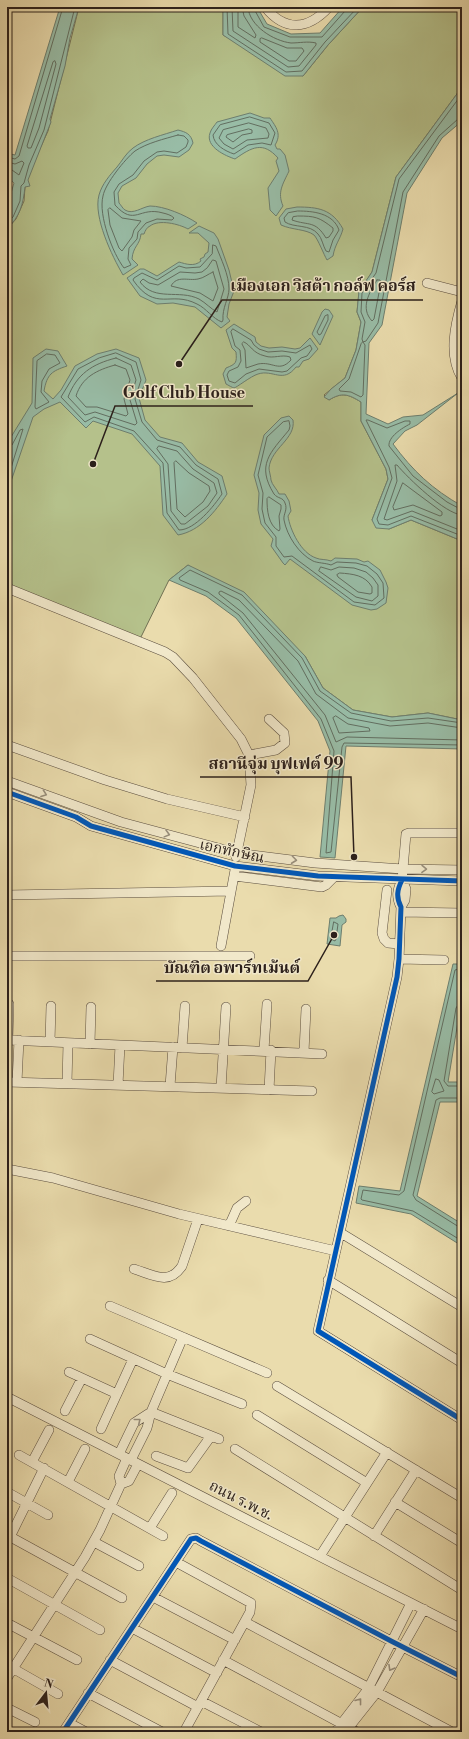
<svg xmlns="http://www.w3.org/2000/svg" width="469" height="1739" viewBox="0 0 469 1739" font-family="'Libre Bodoni','Noto Serif Thai',serif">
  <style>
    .green { fill: #b5c18b; stroke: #707053 }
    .water { fill: #98bca6; stroke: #6d7e6e }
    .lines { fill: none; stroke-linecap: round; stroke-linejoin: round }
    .shore { stroke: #626e60; stroke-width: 1 }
    .street-casing { stroke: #5c4f40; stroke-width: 10 }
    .street { stroke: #f1e8ca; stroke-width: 9 }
    .cycleway-casing { stroke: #f1e8ca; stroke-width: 8 }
    .cycleway { stroke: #0057b8; stroke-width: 5 }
    .oneway { stroke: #988e7b }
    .labels { text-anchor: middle; stroke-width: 3; stroke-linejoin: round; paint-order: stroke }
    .street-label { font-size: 15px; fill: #2c201b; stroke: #f1e8ca }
    .leader { fill: none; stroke: #2c201b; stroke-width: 1.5 }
    .callout-dot { fill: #2c201b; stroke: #f1e8ca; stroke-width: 1.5 }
    .callout-label { font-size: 16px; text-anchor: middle; font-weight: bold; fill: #2c201b; stroke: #f1e8ca; stroke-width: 3; stroke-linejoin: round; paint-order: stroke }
  </style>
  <rect width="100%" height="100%" fill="#eadcad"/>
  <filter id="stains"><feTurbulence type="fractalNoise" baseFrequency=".005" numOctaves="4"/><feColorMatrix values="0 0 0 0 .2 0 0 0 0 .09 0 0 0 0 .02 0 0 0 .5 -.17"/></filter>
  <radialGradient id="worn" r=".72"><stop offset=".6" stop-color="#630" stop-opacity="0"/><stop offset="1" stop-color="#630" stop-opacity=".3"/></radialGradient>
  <path class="green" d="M79,7H223V35L303,76L328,45L363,7H462V87L396,177L372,272L359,292L357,312L361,322L356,350L345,378L324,395L329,400C342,392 348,394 361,402V421L386,469L388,479L372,520L389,529L411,520L462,541V720L428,713L392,717L353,710L323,688L305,656L188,565L169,580L139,641L7,587V229L16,219L24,201L25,187L32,166L48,131Z"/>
  <path class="water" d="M60,7H79L70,38L65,66L50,119L51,122L28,180L30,186L25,187C23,205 20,216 7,229V193H11L14,183L7,177V153L15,155Z
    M223,7H257L267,24L291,34L320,33L343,7H363L328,45L303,76H285L223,35Z
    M462,87V121L442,138L407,193L382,325L369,343L366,414L388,424L403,417L423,415L458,393L417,425L405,431L393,444C413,471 432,489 462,506V541L411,520L389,529L376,528L372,520L388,479L386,469L361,421V402C348,394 342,392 329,400L324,397L331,389L345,378L356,350L361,322L357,312L359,291L372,272L396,177Z
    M250,113L264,118H270C276,127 282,134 275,145L277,149H280L285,155L289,171C283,184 277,192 283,206L276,216L270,210L268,188L279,171L276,161L278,158C263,141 252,147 235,159C226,156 205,147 210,133C211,129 215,125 217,122Z
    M178,130C186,132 191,134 193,143L189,150L179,157L164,155L157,156L147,164L136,178L122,186L118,193L119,203C121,205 123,209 125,210C133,215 142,207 150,206C164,206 185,215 197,223L188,229C179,224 159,219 150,226C147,227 145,231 144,234H141C140,245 133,246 132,259L138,265L123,275C112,256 93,217 99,195C102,184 110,175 117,167C122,161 126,153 133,148C145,139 163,135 178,130Z
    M297,207C318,207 332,209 343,229C340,240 335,244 333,256L327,260C324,255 318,239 314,235C306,229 292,230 281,225L279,218L286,209Z
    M199,226L214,233L218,239L229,270L234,291L229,304L227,317L230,321L221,328L195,307L173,303L157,304L140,296L127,278L140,269H144L157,276L179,262C186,264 194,267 201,261L200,259L204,257L205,254L208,252L209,243L198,233H189Z
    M325,309L329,310L333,316L320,345L312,334L322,312Z
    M234,324L255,337L256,342L261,346L269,348L282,347L295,349L300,348L310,338L318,349L309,359L303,361L299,367H296C283,384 273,369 258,374C251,376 236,388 234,388C233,388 228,385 226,384L223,374L226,368C236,364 237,363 236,352L232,348L226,330Z
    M46,349L58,351L67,366C52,371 47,374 44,391L53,399L61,390L75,366L97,354L116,349L139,358L146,380L139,398L145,420L160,437L182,443L198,462L222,476L227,494C215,512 200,531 178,535L163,515L160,466L132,434L93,421L86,428L60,402L44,409L33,417L7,493V446L11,437L32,403L33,358Z
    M289,416L293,420C296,439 271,448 269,468C269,471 271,477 271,480C272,485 277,489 279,494H285L289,501L291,511L288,516C290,530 301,553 316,558C320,560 326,559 331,561L335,558L357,559L364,562L368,561L380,570L386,582L388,588L386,603L377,609L371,610L352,605L290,559L285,565L283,563L271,546L273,539L261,524L258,510L259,493L254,475L264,435L281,418Z
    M188,565L244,592L305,656L323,688L353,710L392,717L428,713L462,720V749L346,746L335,858L320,857L330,751L318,721L236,618L206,596L169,580Z
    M343,915L346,919V922L342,925L340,946L327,944L330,918H336L339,916Z
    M453,964H462V997L448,1082H462V1102H440L417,1196L462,1224V1246L411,1214L356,1203L359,1186L400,1191Z"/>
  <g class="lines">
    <path class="shore" d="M227,7L228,34L286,72L302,71L325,42L358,7
      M232,7L233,31L288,67L299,66L316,45V43C308,41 299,43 291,43C274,41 249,26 248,7
      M238,7V27L255,38L256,35L244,16L242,7
      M253,7L264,27L290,37H322L345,11L346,7
      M262,38L287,48H302L304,51L296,61H289L260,42V39Z
      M55,61L56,64L39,128L31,148H28L27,146L53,62Z
      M462,94L399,179L376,273L362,293L361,312L365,322L362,339L363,342L366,341L378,323L403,192L439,136L458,119L462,118
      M250,117L269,123L275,133L271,145L262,143L248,145L234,154C225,151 214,145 213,135L220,125Z
      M249,123L266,128L269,134L268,138L247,140L233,149L224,144L219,138L223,130Z
      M249,129L252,130V133L242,135L233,142L226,137L227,135Z
      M178,135L184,136L188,140V142L186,147L177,153L164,151L157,152L144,161L133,175L119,184L114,192L115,205C135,227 139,206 163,213C167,214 171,215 174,218L172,220L157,219L146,223L138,232L137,239L129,248L128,259L131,265L124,268C113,254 98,215 103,196C105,184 125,159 135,151C147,143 164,139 178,135Z
      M7,157L15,159L19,156L63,7
      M7,162L15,164L22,161L24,163L19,175L12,170L7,169
      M110,208L122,218L141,221L134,230L132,237L122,251L119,248L110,225L108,210Z
      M298,211C313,211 333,213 339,230L333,240L329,252L326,251C323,246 322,238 318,234C310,224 294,228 285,222L284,218L288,213Z
      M298,216C315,216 319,217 333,228V231L329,237L326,238C315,220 309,226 292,220L293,217Z
      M7,223L13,217L20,201L21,186L24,183L29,165L44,130L75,7
      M213,245L216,246C221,259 229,275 229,289C229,298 222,308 223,320L222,322C213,319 206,308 197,304C170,290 156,313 133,280L134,278L142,273L157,280L179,266L186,268L200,267L212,254Z
      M213,260L216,261L224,289L217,312C211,309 206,303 199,299C179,289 155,302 140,282L143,279L149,283L158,285L180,272L195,273L202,272L207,268Z
      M213,272L218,288L213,301L200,293L171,286C177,275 188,281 198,279C204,278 208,274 213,272Z
      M377,280H380L381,282L374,319L372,321C360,308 369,293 377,280Z
      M328,315V320L321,334L319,335L317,332L325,316Z
      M233,329L251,340L254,345L259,349L268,352L282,351L296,353L310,345L312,349L307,356L301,358L287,371L282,372L259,369L246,374L235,383L229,381L227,375L229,371L238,367L241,361L240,350L235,346L231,332Z
      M244,342C251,345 252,353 265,356C273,359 282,354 290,357L291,360C279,373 273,361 258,364C254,365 250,367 246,368L245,350L242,344Z
      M363,342L365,345L363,395L361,397L351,392L340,391L339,389L349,379L361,344Z
      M116,353L136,362L141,380L135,399L142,422L157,440L180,447L196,465L218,479L222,494C214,506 195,530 179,530L167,513L163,463L134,431L94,417L85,422L61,397L78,369L99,358Z
      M47,354L55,355L60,363L49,369L42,381L41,392L49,402L36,409L35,407L37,361Z
      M116,358L131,365L136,380L130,400L137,423L135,425L95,412L85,415L68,397C77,374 92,364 116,358Z
      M115,365L126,369L130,380L124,399L128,414L126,416L97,407H86L76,396C82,377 97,370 115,365Z
      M289,421L290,426L289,430C270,453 256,465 274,494C278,499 283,497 285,503C288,510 283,514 284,520C287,536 299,554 313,561C317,563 326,563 331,565L337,562L356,563L367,566L377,574L383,583L384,598L375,605L354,602L292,556L284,557L276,546V537L265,523L262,509L263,493L258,475L267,437L283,422Z
      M7,446L12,445L20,430L23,429L7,481
      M159,446L177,451L193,469L214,483L217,493L208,506L185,524H181L171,511L168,464L157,449Z
      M176,461L189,473L209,486L210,491L203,502L185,517L177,509L174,463Z
      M403,483L442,512V515L440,516L413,505L394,510L393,507Z
      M269,497L281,505V509L279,516L280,529L279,531C268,525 267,510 267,499Z
      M462,510L447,502L413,476L389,446C388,437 402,428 410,424V421H405L387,428L368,420H366L389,467L392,478L377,519L379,524L388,525L411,516L462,536
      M462,515C445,514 408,478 397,465H395L397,481L384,519L387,520L412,511L462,531
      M321,567L331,570L339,567L354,568L366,572L373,578L378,585V596L372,601L356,597L319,571Z
      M340,573C353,574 365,575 372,587V593L370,594L358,592L338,577L337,575Z
      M336,716L348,724L369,728L370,731L339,733L333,718Z
      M462,723L428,718L391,721L351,713L320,691L302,658L242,595L190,570L179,578L180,580L208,592L239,615L321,719L334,751L326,853L331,852L342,747L344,743L462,745
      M462,728L428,723L390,726L348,718L316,694L298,661L239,600L221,591L219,592V594L243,613L325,715L336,742L347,737L462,740
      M334,922L338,924L336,939L335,941L331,939Z
      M462,968L455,970L404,1191L399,1195L363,1190L361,1199L362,1200L413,1211L462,1241
      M462,1004L458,1005L456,1008L444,1081L448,1086H462
      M436,1079L439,1080L444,1091L434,1094L432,1092Z
      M462,1098H440L436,1100L413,1195L416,1200L459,1227H462"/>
    <defs>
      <path id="street" d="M265,7C285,32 308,30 329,7
        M427,283L462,292
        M462,301C455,325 448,356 462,378
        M7,588L165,652L173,657L193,678L241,739L249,755L251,785L236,857
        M7,745L105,780L167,799L245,817
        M249,755L276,750L285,743L284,733L269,719
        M7,781L121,822L237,853L315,863L403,869L462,870
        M7,792L76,817L91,826L235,866L318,876L462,881
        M234,876L322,887L326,885L334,877
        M402,880C397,890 396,897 401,907L399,959L397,977L318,1331L462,1420
        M387,890L382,933L384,939L388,943L399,944
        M7,895L231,891
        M401,907L405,900L406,889L402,880L406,834L409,833H462
        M401,912L462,913
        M221,946L235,870
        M7,956H250
        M399,959L444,960
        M7,1040L322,1054
        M8,1040L9,1004
        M50,1042L51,1006
        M90,1044L91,1007
        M182,1048L185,1006
        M264,1050L267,1004
        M304,1052L306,1009
        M7,1082L312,1091
        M17,1082L19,1040
        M67,1083L68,1043
        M118,1085L120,1045
        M170,1086L173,1047
        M221,1088L226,1007
        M269,1090L271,1050
        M7,1169L53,1178L179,1214L336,1251
        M229,1226L237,1208L246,1201
        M341,1233L462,1307
        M134,1269C153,1275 169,1286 182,1266L198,1219
        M328,1280L462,1363
        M110,1306L267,1373
        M183,1337L151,1412L219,1439
        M90,1339L167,1374L242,1404
        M69,1372L117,1394
        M277,1386L462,1498
        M7,1397L462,1629
        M65,1411L82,1378
        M257,1415L367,1483
        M101,1429L133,1359
        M235,1449L462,1590
        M119,1454L134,1423L151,1412L147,1428L131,1460
        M19,1455L163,1536
        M156,1456L188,1468L211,1436
        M32,1462L49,1430
        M68,1482L85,1449
        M121,1484L129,1481L138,1464
        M7,1492L48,1515
        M395,1502L462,1543
        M150,1528L172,1493
        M7,1535L122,1598
        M374,1536L416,1470
        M10,1537L44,1468
        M94,1542L139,1566
        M320,1556L387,1452
        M176,1562L251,1603L250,1612L184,1732
        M7,1578L100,1630
        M153,1597L235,1640
        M245,1622L452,1732
        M7,1623L77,1660
        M132,1628L217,1673
        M110,1660L198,1707
        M223,1660L357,1732
        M7,1665L58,1694
        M7,1678L85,1557L100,1530L121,1484L119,1476L127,1458
        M88,1693L162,1732
        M201,1701L261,1732
        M7,1708L35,1722
        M69,1723L86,1732
        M346,1731L377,1692L424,1609
        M63,1732L191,1539L196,1538L201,1541L393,1642L462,1677
        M335,1732L368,1689L411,1603"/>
    </defs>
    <use href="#street" class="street-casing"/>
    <use href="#street" class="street"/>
    <defs>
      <path id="cycleway" d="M7,792L76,817L91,826L235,866L318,876L462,881
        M402,880C397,890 396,897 401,907L399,959L397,977L318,1331L462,1420
        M63,1732L191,1539L196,1538L201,1541L393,1642L462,1677"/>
    </defs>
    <use href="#cycleway" class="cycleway-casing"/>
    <use href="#cycleway" class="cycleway"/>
  </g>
  <defs><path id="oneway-chevron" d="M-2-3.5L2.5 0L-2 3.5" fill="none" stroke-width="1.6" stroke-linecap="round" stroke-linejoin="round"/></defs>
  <g class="oneway">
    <use href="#oneway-chevron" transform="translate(44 794) rotate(20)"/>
    <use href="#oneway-chevron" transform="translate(167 834) rotate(15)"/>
    <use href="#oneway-chevron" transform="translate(294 860) rotate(7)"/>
    <use href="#oneway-chevron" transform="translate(424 869) rotate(1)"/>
    <use href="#oneway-chevron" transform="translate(138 1421) rotate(-39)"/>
    <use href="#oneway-chevron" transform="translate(391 1668) rotate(120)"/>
    <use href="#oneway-chevron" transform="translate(359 1701) rotate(-52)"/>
  </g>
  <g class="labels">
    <g class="street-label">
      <text transform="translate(232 851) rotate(12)" y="5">เอกทักษิณ</text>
      <text transform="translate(241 1500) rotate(27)" y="5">ถนน ร.พ.ช.</text>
    </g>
  </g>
  <path class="leader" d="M179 364L222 300H423M93 464L115 406H253M354 857L351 777H200M334 935L308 981H156"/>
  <g class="callout-dot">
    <circle cx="179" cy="364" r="4"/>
    <circle cx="93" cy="464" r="4"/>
    <circle cx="354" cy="857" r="4"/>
    <circle cx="334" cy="935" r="4"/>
  </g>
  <g class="callout-label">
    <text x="323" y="291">เมืองเอก วิสต้า กอล์ฟ คอร์ส</text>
    <text x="184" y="398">Golf Club House</text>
    <text x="276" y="769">สถานีจุ่ม บุฟเฟต์ 99</text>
    <text x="232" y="973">บัณฑิต อพาร์ทเม้นต์</text>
  </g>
  <rect width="469" height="1739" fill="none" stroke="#eadcad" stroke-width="24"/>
  <rect x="8" y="8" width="453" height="1723" fill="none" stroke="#2c201b" stroke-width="2"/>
  <rect x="12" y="12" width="445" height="1715" fill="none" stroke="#2c201b"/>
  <g transform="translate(46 1693) rotate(16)" stroke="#f1e8ca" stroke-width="3" paint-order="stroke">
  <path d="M0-3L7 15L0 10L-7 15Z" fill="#2c201b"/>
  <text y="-6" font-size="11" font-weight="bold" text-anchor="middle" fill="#2c201b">N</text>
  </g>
  <rect width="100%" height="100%" filter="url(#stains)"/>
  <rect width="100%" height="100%" fill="url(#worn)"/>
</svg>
